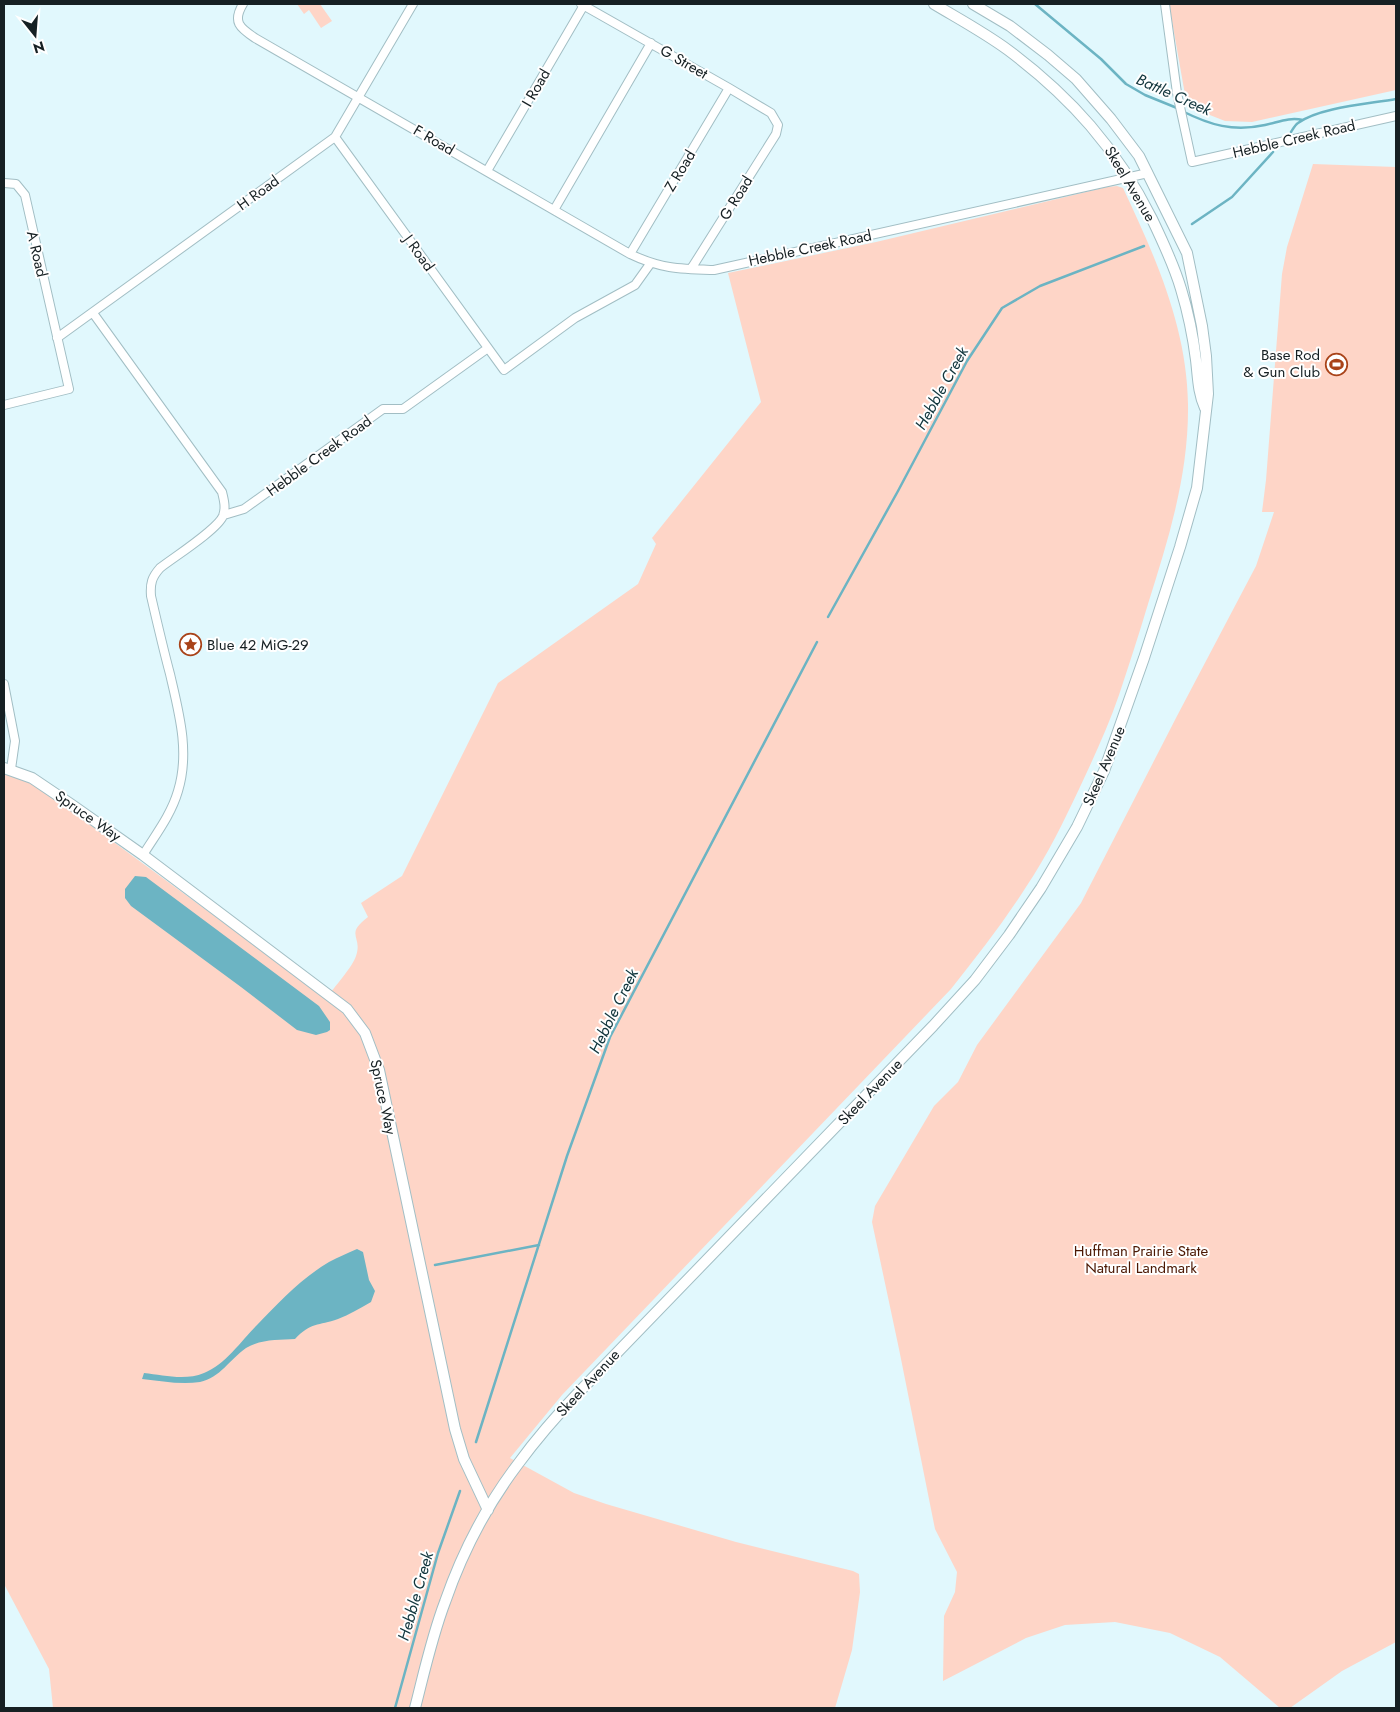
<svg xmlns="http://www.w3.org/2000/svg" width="1400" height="1712" viewBox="0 0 1400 1712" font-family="Jost,sans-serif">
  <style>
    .green { fill: #fed5c7 }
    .water { fill: #6cb4c3 }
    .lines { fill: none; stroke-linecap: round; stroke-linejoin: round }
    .stream { stroke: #6cb4c3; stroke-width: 2.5 }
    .minor-casing { stroke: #a2bec4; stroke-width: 10 }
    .tertiary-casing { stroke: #a2bec4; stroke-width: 12 }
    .minor { stroke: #fff; stroke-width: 8 }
    .tertiary { stroke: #fff; stroke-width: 10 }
    .labels { text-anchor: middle; stroke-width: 4; stroke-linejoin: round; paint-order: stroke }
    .street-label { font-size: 15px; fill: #162023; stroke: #fff }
    .poi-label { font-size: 15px; fill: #162023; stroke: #fff; text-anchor: end }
    .park-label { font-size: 15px; fill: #4c1803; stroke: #fff }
    .water-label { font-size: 16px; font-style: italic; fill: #11353c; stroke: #fff }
  </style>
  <rect width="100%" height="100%" fill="#e1f8fd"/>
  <path class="green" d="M297,4H320L332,21L321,28L309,10L304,14Z
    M1169,4H1396V90L1252,122L1225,121L1187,106Z
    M1313,164L1396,167V1642L1342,1671L1290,1708H1280L1220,1657L1170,1633L1115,1622L1065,1625L1026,1638L943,1681L944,1616L955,1592L957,1572L935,1529L899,1349L872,1222L875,1206L934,1106L958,1082L977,1045L1081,903L1177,716L1256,566L1274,512H1262L1266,480L1282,274L1287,247Z
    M1117,186L1123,188C1155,256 1187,327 1188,404C1189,474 1169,537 1148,604C1139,634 1129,665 1119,695C1108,727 1094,757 1080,787C1064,821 1047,856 1026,887C1003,923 977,956 951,989L562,1395L510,1458L574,1493L606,1504L736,1542L853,1571L859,1574L860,1592L852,1650L835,1708H53L49,1669L4,1584V773L24,780L40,788L326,998C334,988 353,966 356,956C363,936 344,935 368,917L361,903L402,876L498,683L638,584L656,544L652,538L761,402L728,273L876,242L1107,187Z"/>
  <path class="water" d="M135,876L146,877L319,1006L330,1022V1030L327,1032L316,1035L297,1030L241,987L131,906L125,898V889Z
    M357,1249L363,1252L369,1280L375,1291L371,1302C360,1308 349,1315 338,1319C318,1326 311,1322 295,1339C279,1340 261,1339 246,1348C230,1359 220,1378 200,1382C181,1385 161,1381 142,1379L144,1373C163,1375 185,1381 204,1373C225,1365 242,1340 257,1325C279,1302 302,1278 329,1262C338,1257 348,1253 357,1249Z"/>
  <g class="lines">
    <path class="stream" d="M1035,4L1101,59L1126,84L1145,95L1177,108
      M1182,111C1210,125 1233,132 1265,125C1279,122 1289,117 1303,120
      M1291,132C1293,129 1295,125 1298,123C1320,107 1369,104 1396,99
      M1192,224L1232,197L1273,152
      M828,617L898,491L967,361L1002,308L1040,286L1144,246
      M435,1265L539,1245
      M476,1442L567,1156L610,1037L817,642
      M395,1708L438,1553L460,1491"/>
    <defs>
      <path id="minor" d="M243,4C232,22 240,28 255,38L630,254C661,269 680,269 714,270L1148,173
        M581,4L729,88L771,113L778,125L776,134L691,269
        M1165,4L1177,93L1192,162L1396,116
        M335,137L504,370L575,318L635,285L650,264
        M487,171L584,5
        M4,183L16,184L25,195L69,389L4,405
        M554,210L651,43
        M630,254L729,88
        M93,313L222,492C224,500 226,508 223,516C217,530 174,557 160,568C152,577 150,583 151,596C157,622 163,648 170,674C179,713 190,752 178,791C171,815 156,834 143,855
        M57,338L335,137L413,4
        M224,515L244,509L383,409H403L488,348
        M4,684L15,741L11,769"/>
      <path id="tertiary" d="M934,4C959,19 985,33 1008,50C1071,97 1117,149 1152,219C1163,242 1174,265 1181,289C1188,312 1193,336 1196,360C1198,376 1198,393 1205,408
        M4,768L32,778L72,805L143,855L347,1009L365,1033L379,1070L455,1429L464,1459L488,1510
        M415,1708C424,1673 432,1636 445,1602C462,1553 487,1505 518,1464C537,1438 558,1414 580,1391L933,1026L975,980L1009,935L1041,888L1077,827L1104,771L1144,658L1180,547L1197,488L1208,394L1206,356L1202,326L1187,253L1139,156L1111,119L1076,79L1048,55L1010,26L973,4"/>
    </defs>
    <use href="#minor" class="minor-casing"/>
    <use href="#tertiary" class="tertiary-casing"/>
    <use href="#minor" class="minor"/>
    <use href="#tertiary" class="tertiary"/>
  </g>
  <defs>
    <symbol id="stadium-ring" viewBox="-11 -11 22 22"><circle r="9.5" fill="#fff" stroke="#a94319" stroke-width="1.5"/><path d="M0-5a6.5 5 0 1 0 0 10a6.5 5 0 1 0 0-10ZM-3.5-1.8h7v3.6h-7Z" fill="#a94319"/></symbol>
    <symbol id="sight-ring" viewBox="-11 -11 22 22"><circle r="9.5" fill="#fff" stroke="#a94319" stroke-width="1.5"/><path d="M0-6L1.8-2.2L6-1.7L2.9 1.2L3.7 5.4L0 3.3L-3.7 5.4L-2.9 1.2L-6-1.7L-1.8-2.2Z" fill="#a94319"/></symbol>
  </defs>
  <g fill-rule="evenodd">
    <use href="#stadium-ring" x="1324" y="352" width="25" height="25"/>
    <use href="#sight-ring" x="178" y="632" width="25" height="25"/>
  </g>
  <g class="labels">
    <g class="street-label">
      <text transform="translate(684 62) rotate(30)" y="5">G Street</text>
      <text transform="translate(536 88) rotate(-60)" y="5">I Road</text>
      <text transform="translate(1294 139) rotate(-13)" y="5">Hebble Creek Road</text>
      <text transform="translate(434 140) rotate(30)" y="5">F Road</text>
      <text transform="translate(680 171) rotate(-59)" y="5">Z Road</text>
      <text transform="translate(1130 184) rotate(59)" y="5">Skeel Avenue</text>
      <text transform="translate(258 193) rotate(-36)" y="5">H Road</text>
      <text transform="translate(736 198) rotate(-58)" y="5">G Road</text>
      <text transform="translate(810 248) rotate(-12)" y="5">Hebble Creek Road</text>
      <text transform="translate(419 253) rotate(54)" y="5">J Road</text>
      <text transform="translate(37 254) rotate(77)" y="5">A Road</text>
      <text transform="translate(319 456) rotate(-36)" y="5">Hebble Creek Road</text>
      <text transform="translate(1104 766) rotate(-67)" y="5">Skeel Avenue</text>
      <text transform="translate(88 816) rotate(35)" y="5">Spruce Way</text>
      <text transform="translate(870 1092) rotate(-46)" y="5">Skeel Avenue</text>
      <text transform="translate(383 1097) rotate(78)" y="5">Spruce Way</text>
      <text transform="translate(588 1383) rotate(-47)" y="5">Skeel Avenue</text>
    </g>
    <g class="poi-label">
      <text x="1320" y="360">Base Rod<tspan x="1320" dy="17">&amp; Gun Club</tspan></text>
      <text x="207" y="650" text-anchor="start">Blue 42 MiG-29</text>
    </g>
    <g class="park-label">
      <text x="1141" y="1256">Huffman Prairie State<tspan x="1141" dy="17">Natural Landmark</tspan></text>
    </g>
    <g class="water-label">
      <text transform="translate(1174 94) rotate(24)" y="6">Battle Creek</text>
      <text transform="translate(941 388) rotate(-61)" y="6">Hebble Creek</text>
      <text transform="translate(613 1011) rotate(-64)" y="6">Hebble Creek</text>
      <text transform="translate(415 1596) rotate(-74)" y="6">Hebble Creek</text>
    </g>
  </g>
  <rect width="1400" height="1712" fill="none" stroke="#162023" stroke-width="10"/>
  <g transform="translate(35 35) rotate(163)" stroke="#ffffff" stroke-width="4" paint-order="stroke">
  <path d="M0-4L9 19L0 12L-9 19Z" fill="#162023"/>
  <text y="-8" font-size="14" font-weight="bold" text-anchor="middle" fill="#162023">N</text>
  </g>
</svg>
